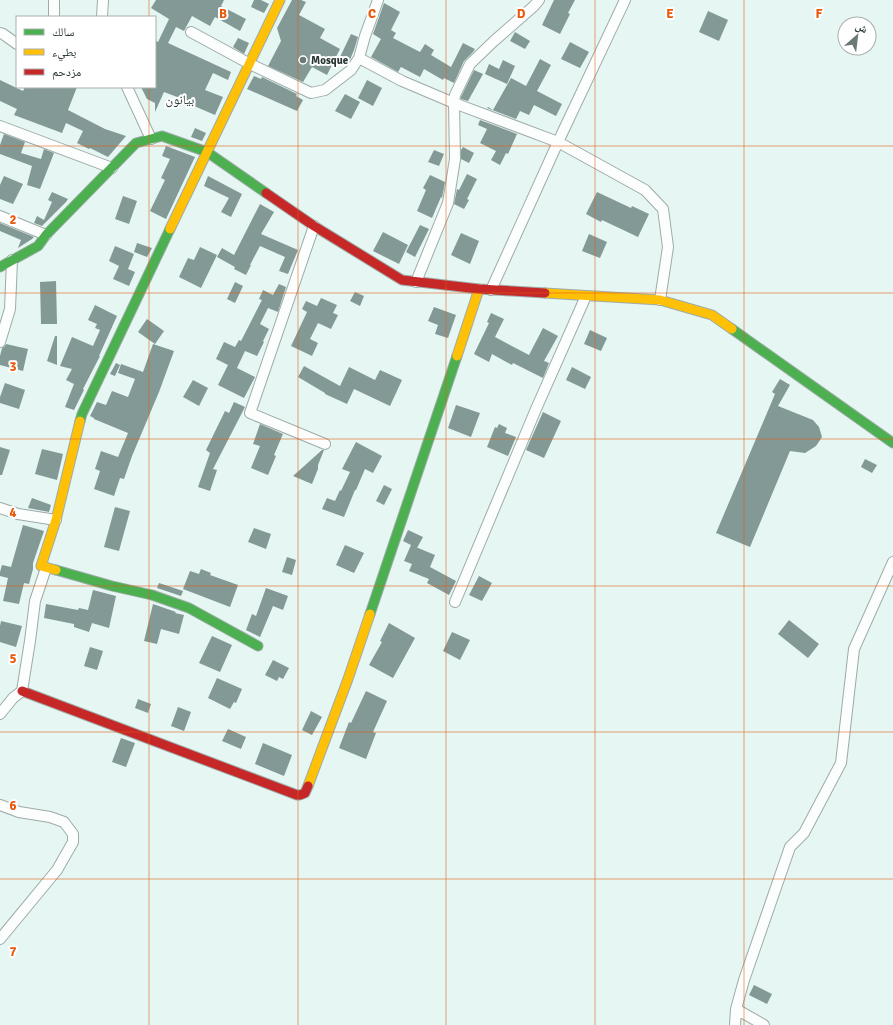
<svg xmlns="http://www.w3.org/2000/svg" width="893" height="1025" viewBox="0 0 893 1025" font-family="Signika,'Noto Naskh Arabic',sans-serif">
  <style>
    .building { fill: #839996 }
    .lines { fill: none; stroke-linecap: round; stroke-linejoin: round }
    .street-casing { stroke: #9eaba8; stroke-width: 12 }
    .fast-casing { stroke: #9eaba8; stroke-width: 11 }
    .slow-casing { stroke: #9eaba8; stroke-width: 11 }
    .jam-casing { stroke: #9eaba8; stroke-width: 11 }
    .street { stroke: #fbfefd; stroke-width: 10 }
    .fast { stroke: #4caf50; stroke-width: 9 }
    .slow { stroke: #ffc107; stroke-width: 9 }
    .jam { stroke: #c62828; stroke-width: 9 }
    .grid { fill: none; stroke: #e8590c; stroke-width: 1; stroke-opacity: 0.55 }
    .poi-dot { fill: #6b7a77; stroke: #fff; stroke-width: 1.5 }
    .labels { text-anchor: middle; stroke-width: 4; stroke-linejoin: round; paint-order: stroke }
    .poi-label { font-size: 11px; font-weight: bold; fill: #2a3734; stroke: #fff; text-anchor: start }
    .quarter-label { font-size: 13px; fill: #2a3734; stroke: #fff }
    .grid-label { font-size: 13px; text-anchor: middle; font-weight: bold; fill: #e8590c; stroke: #fff; stroke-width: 4; stroke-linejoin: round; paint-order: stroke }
  </style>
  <rect width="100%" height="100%" fill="#e5f6f3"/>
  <path class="building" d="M156,0H224L221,6L246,19L240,31L215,17L210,26L192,16L184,31L176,27L168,43L231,72L228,80L213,73L205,90L223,97L215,115L187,103L188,101L164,92L155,112V103L147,99L141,87H155V40L158,42L169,19L151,8Z
    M254,0H261L269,4L264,13L251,7Z
    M292,0H301L306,2L299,15L325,29L320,38L340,49L327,75L312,67L303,82L268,66L281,41L277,28Z
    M554,0H575L568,13L570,14L560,34L542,25Z
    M384,3L400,12L391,30L396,33L393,38L420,52L425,44L434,50L431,55L451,67L463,43L475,49L473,52L464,61L454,83L444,78L443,80L424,69L420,77L401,67L398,72L371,57L381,39L373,34Z
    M708,11L728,20L719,41L699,32Z
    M515,32L530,41L525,49L510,41Z
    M351,34L358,37L354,50L349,62L340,57Z
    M238,38L249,43L244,54L233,47Z
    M570,42L589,52L580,68L561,59Z
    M540,59L551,65L537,91L562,104L556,116L534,105L529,115L520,111L516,119L487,108L488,107L493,110L511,78L526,86Z
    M503,60L515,66L507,84L485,74L489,64L499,69Z
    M474,70L483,74L468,101L461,99V97Z
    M254,76L261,79L262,77L297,94L296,96L303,100L297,111L247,89Z
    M0,80L23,91L25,87H77L68,110L105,129L126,136L108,157L90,148L89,149L77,143L83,131L66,123L62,133L14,115L17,109L0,101Z
    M367,80L382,88L373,106L358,98Z
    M345,94L360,102L351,119L335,111Z
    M480,120L517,134L508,154L506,153L500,165L491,160L496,151L480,143L487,129L478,125Z
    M195,128L206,133L202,141L191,137Z
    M4,134L25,142L21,153L41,159L44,149L54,153L40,189L27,185L32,166L0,154V145Z
    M166,146L195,157L166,219L150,211L165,180L161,178L170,159L162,156Z
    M463,147L474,153L469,163L461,159V150Z
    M434,150L444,154L439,166L428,162Z
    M467,174L477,179L467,199L469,200L464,209L454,204L457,189L459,190Z
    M430,175L445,182L442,198L441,197L432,218L417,211L426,190L423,188Z
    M4,176L23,184L13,204L0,199V185Z
    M208,176L242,194L231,217L221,212L229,198L204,186Z
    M52,192L68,199L66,202L42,226L34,223L37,216L44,220L52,202L48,200Z
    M597,192L631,208L632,206L649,214L638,237L602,220L601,222L586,214Z
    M123,196L137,201L129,224L115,219Z
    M260,204L274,212L261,234L298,250L288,274L279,271L285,257L260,246L250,265H251L246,275L234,269L235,267L217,257L222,248L234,255Z
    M0,223L34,237L32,239L18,248L21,240L0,231Z
    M420,225L429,229L415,257L406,252Z
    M383,232L408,245L399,264L373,251Z
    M461,233L479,241L470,264L451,255Z
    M589,234L607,242L600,258L582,251Z
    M137,243L152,248L147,257L134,252Z
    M115,246L134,254L128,269L135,272L129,286L113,279L119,266L109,261Z
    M200,247L217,255L201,288L179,277L188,258L194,260Z
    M56,281L57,324H41L40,282Z
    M235,282L243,286L235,303L227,299Z
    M279,284L286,287L278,312L268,308L260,324L269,329L263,341L264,342L257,356L245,351L237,368L255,377L244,398L218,385L228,365L216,359L224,342L235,347L239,340L241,341L262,300L259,299L263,290L273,295Z
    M355,292L364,296L360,306L350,301Z
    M321,298L337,305L333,313L338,315L331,329L318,323L310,339L318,343L312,356L291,346L307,312L302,309L306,301L317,306Z
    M95,305L117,316L99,356H100L83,389L84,390L74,410L65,407L74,384L66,380L72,369L60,366L72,337L93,346L100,330L95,328L97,324L88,320Z
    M434,307L456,315L448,338L435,334L438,325L428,321Z
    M491,313L504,319L495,337L529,355L543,328L558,336L544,361L549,363L543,378L513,363L512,365L492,354L489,362L474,354L489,323L487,322Z
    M147,319L164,331L155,344L138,332Z
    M590,330L607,338L601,351L584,344Z
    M55,336H57V365L47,361Z
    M6,344L28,349L23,371L0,365V356L2,348L5,346Z
    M153,344L174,351L159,392L132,456L124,479L120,478L114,496L94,489L100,471L95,469L101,451L118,457L128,433L94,419V418L90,416L97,402L106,405L112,391L128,397L135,379L118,373L121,364L143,372Z
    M116,363L120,365L115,376L110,374Z
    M304,366L340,386L349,367L375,380L380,370L402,380L390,406L354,389L347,404L325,394V393L298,377Z
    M572,367L591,377L585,389L566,380Z
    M780,379L790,385L778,406L813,420L819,427L822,437L816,446L805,453L790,451L750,547L716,533L775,394L772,392Z
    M193,380L208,388L199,406L183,397Z
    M5,383L25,390L19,409L0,403V397Z
    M234,402L245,407L213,469L217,470L210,491L198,487L210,453L206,450L225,411L229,413Z
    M456,405L480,413L471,437L448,428Z
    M543,412L561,421L544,458L526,450Z
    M260,424L283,434L274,455L276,456L268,475L251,468L260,446L253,444Z
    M499,424L507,428L505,433L516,437L508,456L487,447L495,427L497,428Z
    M356,442L382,456L373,473L365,469L356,490H355L344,517L322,509L327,498L335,501L340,490L341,491L350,472L342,469Z
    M0,447L10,450L2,475H0Z
    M42,449L63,454L57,480L35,474Z
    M322,450H324L318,465V469L312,484L293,476Z
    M865,459L877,465L872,473L861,467Z
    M384,485L392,489L384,505L376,501Z
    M32,498L51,505L49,512L28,508Z
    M115,507L130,511L119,551L104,547Z
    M23,525L44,531L33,563V569L29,584L24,583L19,604L3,601L8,578L0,576V572L2,565L11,567Z
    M254,528L271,534L266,549L248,542Z
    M408,530L423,537L417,548L403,541Z
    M345,545L364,553L354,573L336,565Z
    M411,545L435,555L430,567L456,581L449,595L427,583L429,579L409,571L412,564L404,561Z
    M287,557L296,560L292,575L282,572Z
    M201,569L211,573L210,575L238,585L230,607L183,589L190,571L199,574Z
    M479,576L492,583L482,601L469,595Z
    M159,583L183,591L181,596L157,588Z
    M266,588L288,596L283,610L273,606L260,637L246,630L252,614L256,616Z
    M93,590L116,596L109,628L92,623L89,632L74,627V624L44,618L46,604L78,610L79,608L88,610Z
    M153,604L176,612L175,613L184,615L179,634L161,629L157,644L144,641Z
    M789,620L819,644L808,658L778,634Z
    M1,621L22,626L16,647L0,642V626Z
    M389,623L415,638L393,678L369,665L382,642L380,641Z
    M452,632L470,640L460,660L443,651Z
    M212,636L232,645L220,672L199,663Z
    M90,647L103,651L97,670L84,666Z
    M273,660L289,668L283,679L279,677L277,681L265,675Z
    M217,678L242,689L236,703L234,702L230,709L208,698Z
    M366,691L387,701L373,732L376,733L366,759L339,748L349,722L351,723Z
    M138,699L151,704L148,713L135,708Z
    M178,707L191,712L184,731L171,726Z
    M311,711L322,717L312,735L302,730Z
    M228,729L246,737L241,749L222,741Z
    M121,738L135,743L126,767L112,762Z
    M263,743L292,755L284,776L255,764Z
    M754,985L772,994L767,1004L749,995Z"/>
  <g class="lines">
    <defs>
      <path id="street" d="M54,17V0
        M102,17L103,0
        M191,32L250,64L311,93L325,90L351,70L359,58L365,36L378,0
        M0,33L3,34L17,44
        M359,58L402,81L454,103L558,142L645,190L663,209L668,247L660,300
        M127,87L151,139
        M0,126L112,168
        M0,216L46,235
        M314,226L250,413L325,444
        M416,282L448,203L455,159L454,103L455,95L470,64L494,41L534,6L539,0
        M491,290L558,142L625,0
        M0,342L10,309L12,260
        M0,508L18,514L56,520
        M455,602L536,409L586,296
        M0,714L13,698L22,691L30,641L35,601L46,568
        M0,805L19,812L50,817L64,822L73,834V842L57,870L0,939
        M736,1009L764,1025
        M735,1025L736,1009L744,980L790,847L804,833L841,763L854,649L893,562"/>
      <path id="fast" d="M0,267L38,246L46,235L136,143L162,136L207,152L266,193
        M732,329L893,443
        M80,421L82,414L170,229
        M56,570L112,586L152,595L189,608L258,646
        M370,614L457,356"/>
      <path id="slow" d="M170,229L280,0
        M545,293L660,300L712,315L732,329
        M457,356L479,289
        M56,570L41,566L56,520L80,421
        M308,786L348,679L370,614"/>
      <path id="jam" d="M266,193L314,226L402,280L479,289L545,293
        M22,691L297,795H300L305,793L308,786"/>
    </defs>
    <use href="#street" class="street-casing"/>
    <use href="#fast" class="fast-casing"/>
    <use href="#slow" class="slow-casing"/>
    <use href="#jam" class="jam-casing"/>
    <use href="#street" class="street"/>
    <use href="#fast" class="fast"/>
    <use href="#slow" class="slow"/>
    <use href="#jam" class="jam"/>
  </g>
  <path class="grid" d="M149,0V17M298,0V1025M446,0V1025M595,0V1025M744,0V1025M149,87V1025M0,146H893M0,293H893M0,439H893M0,586H893M0,732H893M0,879H893"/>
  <circle class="poi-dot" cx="303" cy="60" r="4"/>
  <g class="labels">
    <g class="poi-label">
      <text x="311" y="64">Mosque</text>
    </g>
    <g class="quarter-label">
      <text x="180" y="104">بيانون</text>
    </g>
  </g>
  <g class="grid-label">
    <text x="223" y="18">B</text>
    <text x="372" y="18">C</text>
    <text x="521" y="18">D</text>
    <text x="670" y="18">E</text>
    <text x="819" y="18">F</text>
    <text x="13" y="224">2</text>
    <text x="13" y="371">3</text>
    <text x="13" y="517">4</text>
    <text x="13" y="663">5</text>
    <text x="13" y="810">6</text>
    <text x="13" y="956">7</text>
  </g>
  <rect x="16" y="16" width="140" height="72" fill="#ffffff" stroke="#aaafae"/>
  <rect x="24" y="29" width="20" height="6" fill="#4caf50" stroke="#aaafae"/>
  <text x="52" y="36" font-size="12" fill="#2a3734">سالك</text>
  <rect x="24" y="49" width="20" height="6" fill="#ffc107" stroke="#aaafae"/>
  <text x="52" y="56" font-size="12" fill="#2a3734">بطيء</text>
  <rect x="24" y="69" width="20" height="6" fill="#c62828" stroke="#aaafae"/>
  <text x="52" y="76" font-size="12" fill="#2a3734">مزدحم</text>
  <g transform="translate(857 36) rotate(28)"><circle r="19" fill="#ffffff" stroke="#aaafae"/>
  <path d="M0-3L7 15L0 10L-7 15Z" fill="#6b7a77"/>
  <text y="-6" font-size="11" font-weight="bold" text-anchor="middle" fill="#2a3734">ش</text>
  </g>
</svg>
